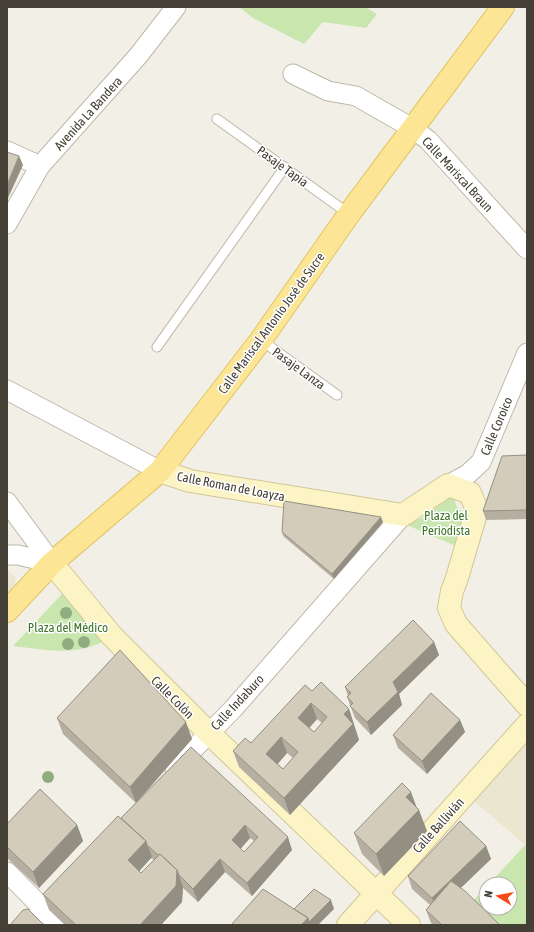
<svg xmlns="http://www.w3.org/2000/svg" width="534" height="932" viewBox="0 0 534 932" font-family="'Asap Condensed',sans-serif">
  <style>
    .education { fill: #ebe6d0 }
    .green { fill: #c9e6af }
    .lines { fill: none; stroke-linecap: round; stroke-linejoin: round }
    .lane-casing { stroke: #beb8a9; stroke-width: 11 }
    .street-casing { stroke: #beb8a9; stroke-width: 21 }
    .secondary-casing { stroke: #d2c696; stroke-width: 24 }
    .primary-casing { stroke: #e1c465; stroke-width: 24 }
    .lane { stroke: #fff; stroke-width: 9 }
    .street { stroke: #fff; stroke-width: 19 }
    .secondary { stroke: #fdf4c5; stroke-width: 22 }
    .primary { stroke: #fce695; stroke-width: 22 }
    .tree { fill: #91ac7f }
    .wall { fill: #b6afa1; fill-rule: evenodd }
    .shaded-wall { fill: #948f83 }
    .building { fill: #d4ccbb; stroke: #948f83; fill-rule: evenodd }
    .labels { text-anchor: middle; stroke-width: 3; stroke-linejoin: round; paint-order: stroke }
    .street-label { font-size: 13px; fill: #454035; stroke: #fff }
    .park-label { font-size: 13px; fill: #41752a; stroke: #fff }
  </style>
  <rect width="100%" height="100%" fill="#f2f0e6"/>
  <path class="education" d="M7,569L16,578L14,590L7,596Z
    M527,741V925L470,904L486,887V908H510V884H489L525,845L473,800Z"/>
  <path class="green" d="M239,7H365L377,14L366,28L323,22L304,44L253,18Z
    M452,495L457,507L467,517L458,547L407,525L424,517Z
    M62,594L73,597L109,638C81,657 45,650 13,646Z
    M525,845L527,846V925H491L470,904L486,887V908H510V884H489Z"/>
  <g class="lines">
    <defs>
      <path id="lane" d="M217,119L349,214
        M261,340L337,395
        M157,347L285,167"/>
      <path id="street" d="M293,74L328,91L356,96L412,128L428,140L527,249
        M7,151L40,166
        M7,224L40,166L138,56L176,7
        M7,390L160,471
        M448,485L468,474L481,462L527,353
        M7,502L52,563
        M7,555H18L52,563
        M175,768L233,709L403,515
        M7,872L59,925
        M29,925L65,886"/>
      <path id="secondary" d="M160,471L190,481L403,515L448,485L470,493L477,510L457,578L452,591L449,608L456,624L527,705
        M52,563L111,635L208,732L409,925
        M348,925L527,725"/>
      <path id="primary" d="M7,611L52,563L160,471L261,340L349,214L503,7"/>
    </defs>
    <use href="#lane" class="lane-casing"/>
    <use href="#street" class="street-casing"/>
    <use href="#secondary" class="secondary-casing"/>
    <use href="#primary" class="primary-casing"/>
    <use href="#lane" class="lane"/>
    <use href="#street" class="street"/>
    <use href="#secondary" class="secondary"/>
    <use href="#primary" class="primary"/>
  </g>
  <g class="tree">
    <circle cx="66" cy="613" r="6"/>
    <circle cx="84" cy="642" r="6"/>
    <circle cx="68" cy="644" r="6"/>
    <circle cx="48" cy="777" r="6"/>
  </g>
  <path class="wall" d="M527,455V519L486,520L483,511Z
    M383,522L334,579L283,536L282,532Z
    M434,642L439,655L399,694L402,705L371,735L355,718L347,697L348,696L345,687Z
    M312,691L349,709L359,740L290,815L239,767L233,751L251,743ZM317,719L322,723L314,732L309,728ZM287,753L293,758L283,769L278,764Z
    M57,718L192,739L136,803L63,734Z
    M460,720L465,732L427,774L398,748L393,735Z
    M191,747L292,850L252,896L225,872L198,902L183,888L182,902L161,925H65L49,910L43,894L121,818ZM250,838L254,841L244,852L240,849ZM151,858L154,860L141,873L139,871Z
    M417,808L427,831L384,876L362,854L354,833Z
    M7,824L77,825L83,841L39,888L7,858Z
    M486,846L491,859L460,888L500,925H433L431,923L426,910L430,905L412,889L408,876Z"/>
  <path class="shaded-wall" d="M19,156L23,165L8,198L7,193V185Z
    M381,517L383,522L334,579L332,574Z
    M434,642L439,655L399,694L402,705L371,735L367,722L393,682Z
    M311,703L317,719L304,734L298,718Z
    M349,709L359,740L290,815L284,798L344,714Z
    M460,720L465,732L427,774L422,761Z
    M186,722L192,739L136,803L130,787Z
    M281,737L287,753L272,770L266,754Z
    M411,792L418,811L419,810L427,831L384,876L376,854L406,797Z
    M77,825L83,841L39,888L33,872Z
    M245,825L250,838L237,853L232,840Z
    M288,837L292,850L252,896L247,883Z
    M146,841L152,857L134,877L128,860Z
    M486,846L491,859L437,911L432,898Z
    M220,859L225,872L198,902L193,889Z
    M177,870L183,887L182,902L161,925H140Z
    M331,900L334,909L318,925H301L308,918Z"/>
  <path class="building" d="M7,152L19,156L7,185Z
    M527,455V510L483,511L502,456Z
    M284,501L381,517L332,574L282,532Z
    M413,620L434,642L393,682L398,692L367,722L350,706L353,703L347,697L351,693L345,687Z
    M120,650L186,722L130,787L57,718Z
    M321,682L349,709L344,714L353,724L284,798L233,751L245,738L251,743L305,685L312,691ZM311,703L327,717L314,732L298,718ZM281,737L298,752L283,769L266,754Z
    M431,693L460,720L422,761L393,735Z
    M191,747L288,837L247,883L220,859L193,889L179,875L177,870L160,854L158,855L147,845L146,841L121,818ZM245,825L258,837L244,852L232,840Z
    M402,783L411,792L406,797L419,810L376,854L354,833Z
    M40,789L77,825L33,872L7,847V824Z
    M118,816L146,841L128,860L141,873L160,854L177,870L176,886L140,925H76L43,894Z
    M460,821L486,846L432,898L408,876Z
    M451,881L465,891L500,925H442L426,910Z
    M263,889L308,918L301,925H231Z
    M314,889L331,900L309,922L308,918L294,909Z
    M28,909L44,925H10L23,910Z"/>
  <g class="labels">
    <g class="street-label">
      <text transform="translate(88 113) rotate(-48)" y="5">Avenida La Bandera</text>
      <text transform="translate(283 166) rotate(36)" y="5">Pasaje Tapia</text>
      <text transform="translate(458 174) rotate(47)" y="5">Calle Mariscal Braun</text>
      <text transform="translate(271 323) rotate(-54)" y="5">Calle Mariscal Antonio José de Sucre</text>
      <text transform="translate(299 368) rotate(36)" y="5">Pasaje Lanza</text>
      <text transform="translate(496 426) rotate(-67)" y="5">Calle Coroico</text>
      <text transform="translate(231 486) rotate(11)" y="5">Calle Roman de Loayza</text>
      <text transform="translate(173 697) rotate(45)" y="5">Calle Colón</text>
      <text transform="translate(237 702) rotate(-47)" y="5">Calle Indaburo</text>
      <text transform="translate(438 825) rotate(-48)" y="5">Calle Ballivián</text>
    </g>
    <g class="park-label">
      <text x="446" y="520">Plaza del<tspan x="446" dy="15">Periodista</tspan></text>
      <text x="68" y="632">Plaza del Médico</text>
    </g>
  </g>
  <rect width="534" height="932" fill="none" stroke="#454035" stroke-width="16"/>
  <g transform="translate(498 896) rotate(281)"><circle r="19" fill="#ffffff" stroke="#b5b3ae"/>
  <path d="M0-3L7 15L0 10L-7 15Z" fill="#f54a1a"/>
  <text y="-6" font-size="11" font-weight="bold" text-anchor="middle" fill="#454035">N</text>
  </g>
</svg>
